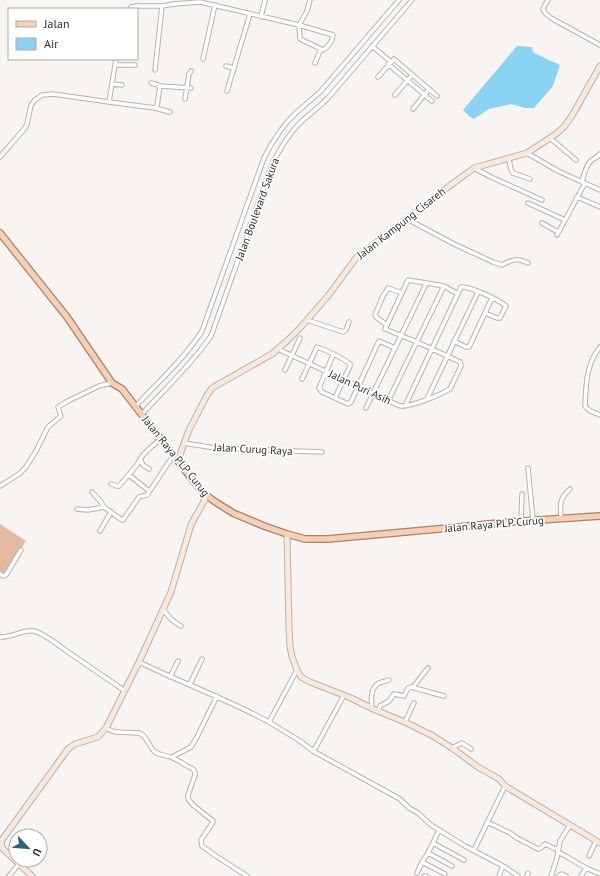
<svg xmlns="http://www.w3.org/2000/svg" width="600" height="876" viewBox="0 0 600 876" font-family="'PT Sans',sans-serif">
  <style>
    .green { fill: #e4bba0 }
    .water { fill: #8bd3f2 }
    .lines { fill: none; stroke-linecap: round; stroke-linejoin: round }
    .street-casing { stroke: #b6b3b1; stroke-width: 5.5 }
    .secondary-casing { stroke: #b6b3b1; stroke-width: 7 }
    .primary-casing { stroke: #ab8267; stroke-width: 8 }
    .street { stroke: #fff; stroke-width: 3.5 }
    .secondary { stroke: #fae8db; stroke-width: 5 }
    .primary { stroke: #f5d0b7; stroke-width: 5.5 }
    .labels { text-anchor: middle; stroke-width: 3.5; stroke-linejoin: round; paint-order: stroke }
    .street-label { font-size: 11px; fill: #2e2c2c; stroke: #fff }
  </style>
  <rect width="100%" height="100%" fill="#f7f4f2"/>
  <path class="green" d="M0,524L26,541L4,574L0,572Z"/>
  <path class="water" d="M517,46L532,47L533,52L536,54L560,65L553,86L534,108H525L511,104L489,109L474,119L470,117L463,110Z"/>
  <g class="lines">
    <defs>
      <path id="street" d="M548,0L545,5L543,9L545,13L551,18L600,45
        M130,9L131,7L137,6H162L174,4L200,2L299,25L333,35C333,41 328,47 323,50L300,39L299,25L307,11L310,0
        M261,17L265,0
        M372,46L391,62
        M203,59L215,5
        M315,63L321,49
        M388,64L432,101
        M115,65H135
        M226,66L234,68
        M155,70L162,6
        M378,77L394,59L437,96
        M112,84L122,85
        M160,86L191,88
        M227,91L250,14
        M395,95L412,75
        M185,99L189,74L191,71
        M109,102L155,108L157,106L160,86L158,85L151,83
        M155,108L170,112
        M413,109L429,89
        M550,138L576,160
        M527,153L558,171L600,190
        M0,157L25,128L27,124L31,105L35,100L42,95L53,94L109,102L116,59
        M509,159C510,163 510,170 513,173L530,179
        M474,168L491,177L542,200
        M582,182C584,175 586,164 592,160C595,158 597,157 600,154
        M577,197L600,207
        M528,203L565,220
        M407,219L454,244L493,262L502,265C513,259 517,258 528,263
        M542,223L558,232
        M557,235L585,183
        M307,320L343,332L346,330L349,322
        M387,325L376,317L375,315L383,296L388,288L402,293
        M454,341L466,347H469L492,298
        M600,347C586,364 586,385 585,406L590,411L600,415
        M278,349L400,406C411,407 440,395 450,389L461,366L460,362L417,342L385,329L408,280L444,286
        M333,355L319,388L322,392L348,404L351,402L379,341L395,348
        M285,370L300,338
        M302,379L317,347C326,350 343,358 350,364V366L335,398
        M427,399L478,292
        M388,401L444,286L458,294
        M136,406C158,382 184,359 202,331L264,158C272,142 282,126 295,114C303,106 313,99 321,91L399,0
        M405,406L461,287C470,286 499,300 506,306L500,318H497L485,313
        M366,408L426,284
        M142,414C165,389 191,365 211,336L273,162C281,147 290,132 302,121C311,113 320,106 328,98L412,0
        M184,443L215,448L322,452
        M140,459L143,465L149,469
        M528,468L533,520
        M129,475L149,491
        M111,484L117,486H119L137,465L142,456L151,447L161,439
        M0,486L19,474L26,467L36,451L48,427L61,416L58,407L68,401L99,386L112,383
        M92,492L100,501L104,507L122,520H123L139,497L147,495L171,459L175,457
        M77,509L88,510L104,507
        M561,518C560,505 559,499 570,489
        M521,521L522,494
        M100,531L111,512
        M0,574L3,576L6,575L21,550
        M163,609C168,617 173,622 181,626
        M0,637C11,638 24,629 34,631C43,633 60,646 68,652C87,665 106,678 125,691
        M139,662C182,683 227,699 269,722L297,670
        M170,677L178,661
        M190,684L202,659
        M413,687L428,668
        M372,709C371,700 370,688 379,683C382,682 386,681 389,680
        M378,711L380,706L389,701L394,694L404,696L408,688L411,687L444,696
        M269,722L300,741L313,751L317,745L344,695
        M405,722L414,703
        M106,728L112,731L116,732L139,733C147,735 148,746 155,752C161,756 167,755 173,758C180,761 186,766 193,769L195,772V775L188,795V799L193,805L213,821V822L201,840L202,846L216,856L247,876
        M452,748L462,743L471,749
        M313,751L400,799L409,808L418,813L431,825L465,846L505,867L518,876
        M172,757L191,747L197,737L217,696
        M487,822L510,833L517,838L538,849L541,848L545,844L558,850
        M439,830L433,843L464,860
        M433,843L428,853L452,866
        M474,850L505,786
        M558,852L569,858L586,868
        M589,856L596,841
        M422,862L445,874
        M417,873L422,862L428,853
        M9,876L19,864
        M424,876H426
        M499,876L503,866
        M527,876L528,873
        M551,876L557,858L560,841L570,825
        M558,876L562,874L566,876
        M581,876L586,868L600,874"/>
      <path id="secondary" d="M178,460L189,430L206,397L212,388L272,354L288,340L300,328L328,296L356,258L420,209L444,190L474,168L527,153L556,134L564,127L573,114L600,66
        M287,534L289,628L290,646L292,657L297,670L301,677L310,682L351,698L373,709L405,722L433,736L452,748L478,767L499,779L505,786L600,843
        M32,876L3,849L1,844L2,840L68,749L75,744L98,737L106,728L139,662L171,592L191,525L194,519L207,496"/>
      <path id="primary" d="M0,233L67,317L112,383L122,389L195,483L207,496L217,503L233,513L264,526L287,534L305,539H328L449,528L509,522L600,516"/>
    </defs>
    <use href="#street" class="street-casing"/>
    <use href="#secondary" class="secondary-casing"/>
    <use href="#primary" class="primary-casing"/>
    <use href="#street" class="street"/>
    <use href="#secondary" class="secondary"/>
    <use href="#primary" class="primary"/>
  </g>
  <g class="labels">
    <g class="street-label">
      <text transform="translate(257 209) rotate(-70)" y="4">Jalan Boulevard Sakura</text>
      <text transform="translate(401 223) rotate(-38)" y="4">Jalan Kampung Cisareh</text>
      <text transform="translate(360 387) rotate(25)" y="4">Jalan Puri Asih</text>
      <text transform="translate(253 449) rotate(3)" y="4">Jalan Curug Raya</text>
      <text transform="translate(176 456) rotate(51)" y="4">Jalan Raya PLP Curug</text>
      <text transform="translate(494 524) rotate(-5)" y="4">Jalan Raya PLP Curug</text>
    </g>
  </g>
  <rect x="8" y="8" width="130" height="52" fill="#ffffff" stroke="#ababab"/>
  <rect x="16" y="21" width="20" height="6" fill="#f5d0b7" stroke="#ababab"/>
  <text x="44" y="28" font-size="12" fill="#2e2c2c">Jalan</text>
  <rect x="16" y="38" width="20" height="12" fill="#8bd3f2" stroke="#ababab"/>
  <text x="44" y="48" font-size="12" fill="#2e2c2c">Air</text>
  <g transform="translate(28 848) rotate(116)"><circle r="19" fill="#ffffff" stroke="#ababab"/>
  <path d="M0-3L7 15L0 10L-7 15Z" fill="#27637a"/>
  <text y="-6" font-size="11" font-weight="bold" text-anchor="middle" fill="#2e2c2c">U</text>
  </g>
</svg>
